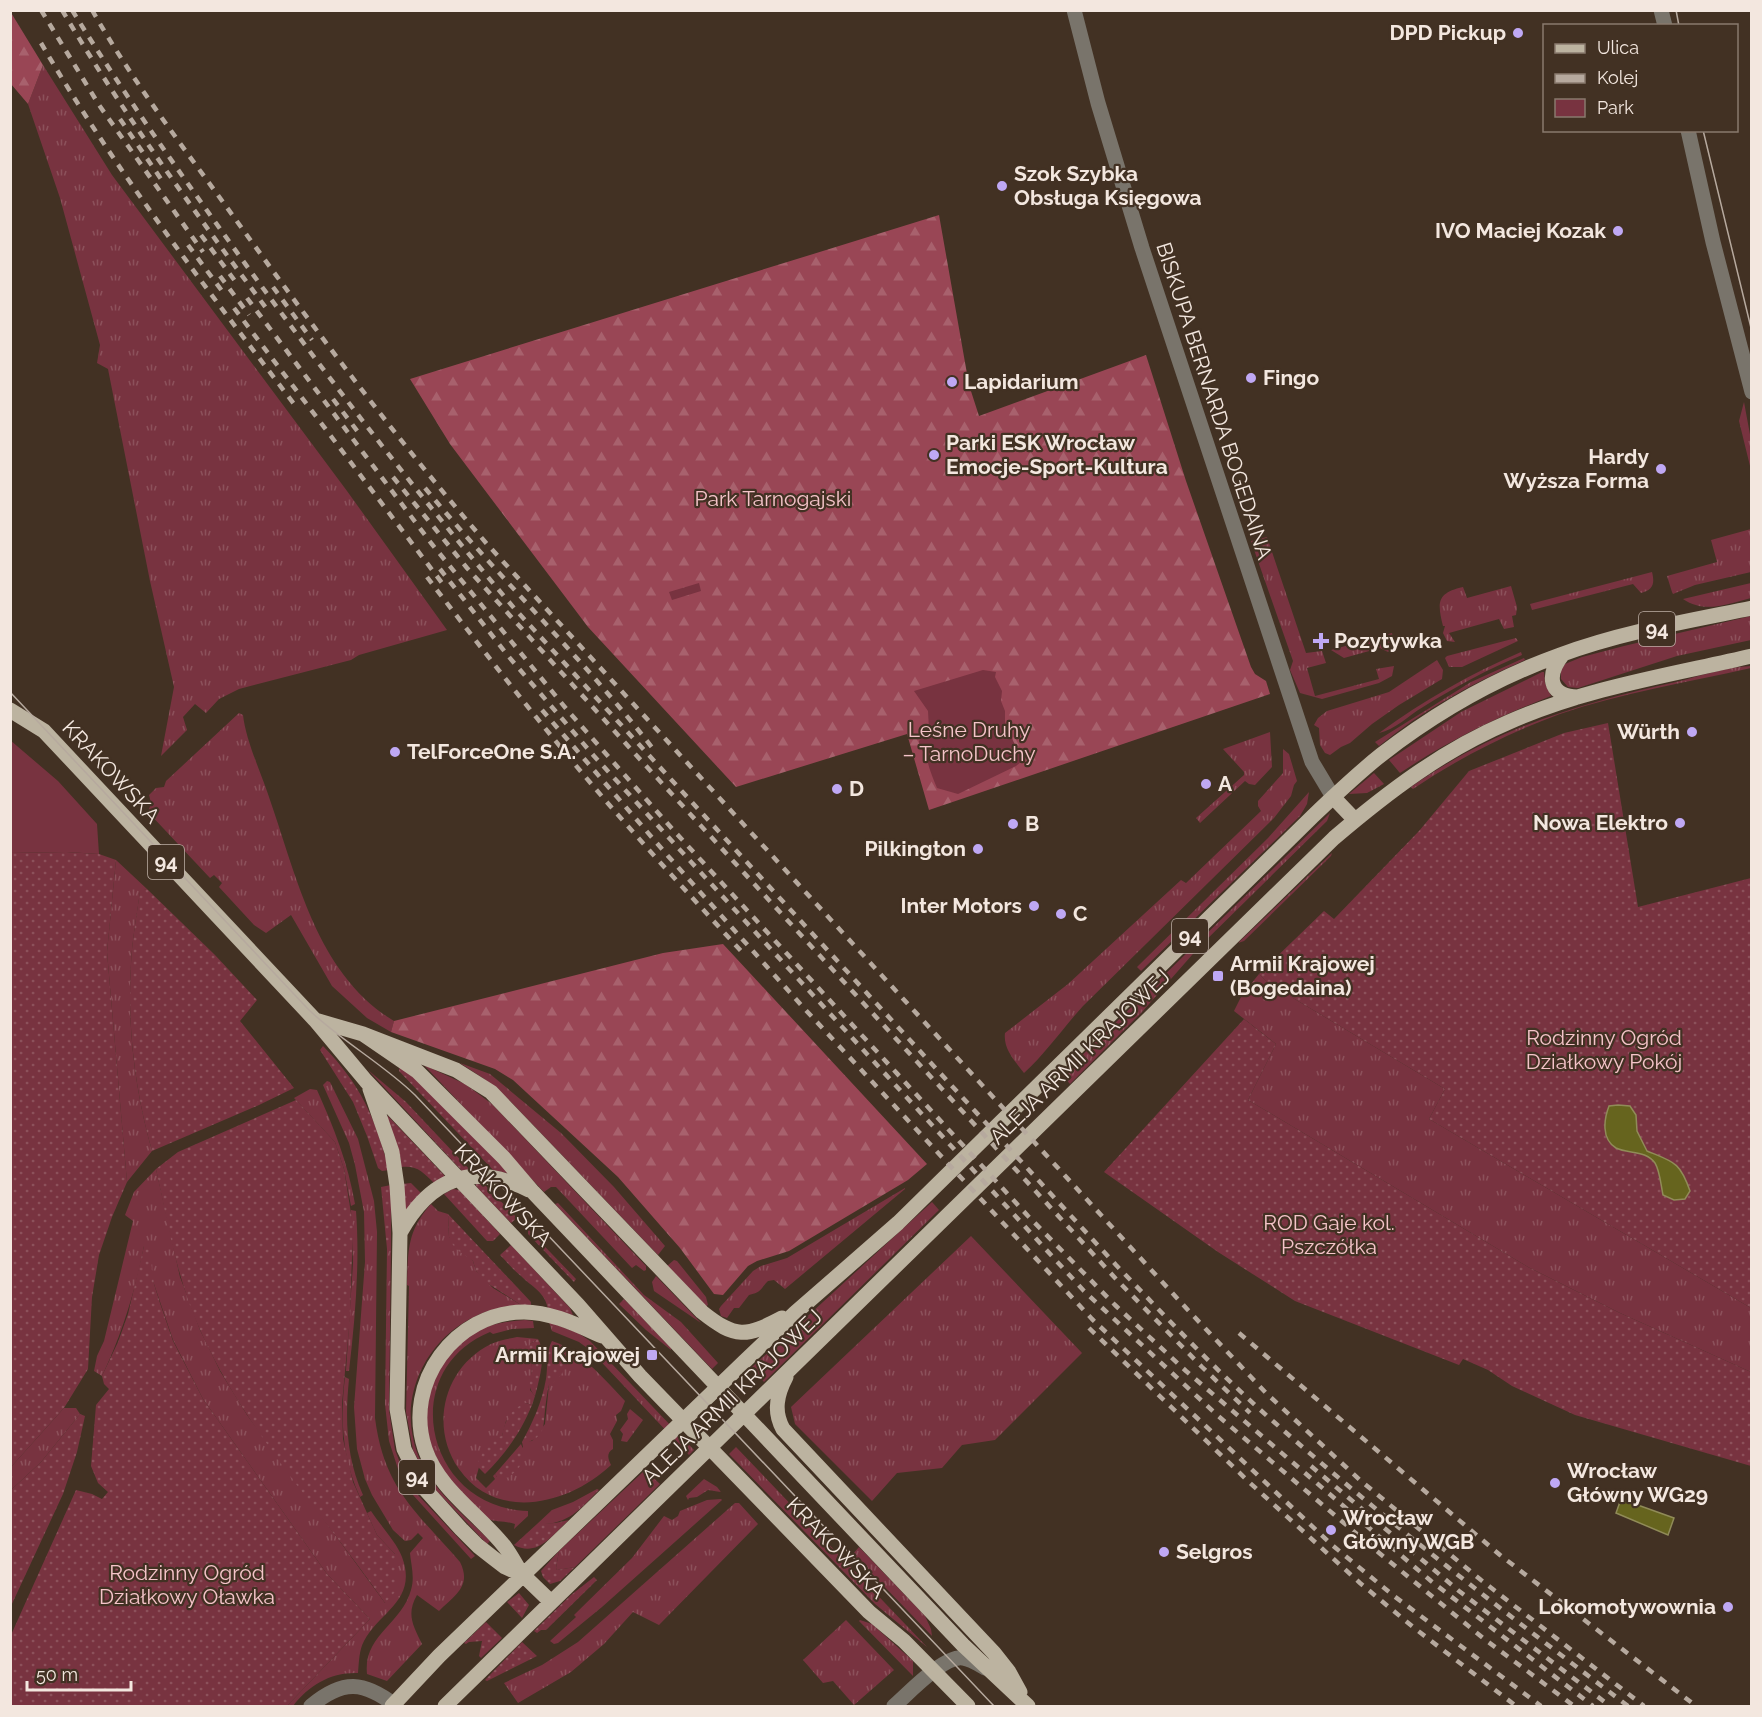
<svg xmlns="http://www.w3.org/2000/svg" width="1762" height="1717" viewBox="0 0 1762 1717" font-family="Raleway,sans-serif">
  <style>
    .grass { fill: url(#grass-tufts) }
    .forest { fill: url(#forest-firs) }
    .park { fill: #783340 }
    .garden { fill: url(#garden-dots) }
    .water { fill: #66641e; stroke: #908b58; stroke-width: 1.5 }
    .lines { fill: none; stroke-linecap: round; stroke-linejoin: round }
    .minor { stroke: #79746b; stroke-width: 15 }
    .major { stroke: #bcb3a0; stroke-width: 15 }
    .tram { stroke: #b6a99e; stroke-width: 1.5 }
    .rail { stroke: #b6a99e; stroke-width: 4.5; stroke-dasharray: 8 8; stroke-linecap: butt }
    .poi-dot { fill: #bfa8f4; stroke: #423123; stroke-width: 2 }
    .labels { text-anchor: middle; stroke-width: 4.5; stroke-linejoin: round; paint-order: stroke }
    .shield { fill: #423123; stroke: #beb0a7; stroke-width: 1.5 }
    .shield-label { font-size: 20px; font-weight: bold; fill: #f3e7df }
    .poi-label { font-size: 21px; font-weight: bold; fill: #f3e7df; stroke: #423123; text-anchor: start }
    .street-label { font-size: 21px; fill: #f3e7df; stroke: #423123 }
    .park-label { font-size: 21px; fill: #f5c4c9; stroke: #423123 }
  </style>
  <defs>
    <pattern id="grass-tufts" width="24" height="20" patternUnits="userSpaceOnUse" patternTransform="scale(1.5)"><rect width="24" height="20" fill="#783340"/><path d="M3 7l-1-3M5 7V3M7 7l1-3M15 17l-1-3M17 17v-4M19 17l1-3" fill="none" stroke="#8c515b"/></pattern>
    <pattern id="forest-firs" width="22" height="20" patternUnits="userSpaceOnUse" patternTransform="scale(1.5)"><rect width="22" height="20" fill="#994655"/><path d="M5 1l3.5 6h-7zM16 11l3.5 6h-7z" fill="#a8616d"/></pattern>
    <pattern id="garden-dots" width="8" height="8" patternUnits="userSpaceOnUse" patternTransform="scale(1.5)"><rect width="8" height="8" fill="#783340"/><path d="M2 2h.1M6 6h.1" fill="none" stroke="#8c515b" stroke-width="1.8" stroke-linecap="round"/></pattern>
  </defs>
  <rect width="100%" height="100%" fill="#423123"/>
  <path class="grass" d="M43,65L112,175L347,491L447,630L359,655L351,660L239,689L219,699L206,713L195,704L183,717L187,730L161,756L174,687L150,581L108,369L97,363L100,345L60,198L28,104Z
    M1744,402L1751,440V470L1739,421Z
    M1751,529V572L1695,585L1673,594L1672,592L1667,576L1717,562L1711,540Z
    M1267,537L1306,653L1322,651L1326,663L1307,668L1315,696L1379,679L1376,669L1394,666L1392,676L1379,683L1322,699L1300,693L1290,670L1293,661L1251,541Z
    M1652,572C1655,584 1653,590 1641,593L1633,584L1532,610L1530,604Z
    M1751,583V598C1727,604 1705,614 1683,599Z
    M1511,586L1517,607L1516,615L1512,616L1514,627L1504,629L1499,619L1449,633L1455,642L1447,641L1443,633L1445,626H1443C1437,602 1437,593 1463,587L1467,598Z
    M1751,616V640L1677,656L1578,688L1568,687L1561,679V670L1565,664L1582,657L1624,646Z
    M1392,633L1395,648L1388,652L1380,648L1344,658L1331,650Z
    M1516,638L1518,641L1462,667H1449L1445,658L1447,656Z
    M1521,652L1522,655C1488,669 1455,687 1423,707C1409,715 1395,730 1379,733C1424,700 1470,674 1521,652Z
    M1524,658L1525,660C1473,683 1423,710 1379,746L1375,742L1471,682Z
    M1437,660L1443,670L1442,679L1399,705L1372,724L1350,743L1341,747L1330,755L1325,753L1320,745L1319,728L1314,725L1318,718L1327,711L1389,692Z
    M1751,666V668C1688,682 1621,693 1560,714C1508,733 1459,758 1413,789L1411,787C1495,728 1578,704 1676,682C1700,676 1727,667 1751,666Z
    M1542,672H1544L1545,683L1551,696C1497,717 1448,741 1400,773L1389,760L1461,712Z
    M239,713L243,715C246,742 263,777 271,803C298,881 318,975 394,1021L391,1032L367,1018L332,986L291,915L266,933L254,925L219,887L222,883L214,875L210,878L148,812L151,803L149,795L156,788L164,787L166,781Z
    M1270,732L1272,767L1255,785L1249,784L1245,781L1200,823L1196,818L1244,775V772L1223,749Z
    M1283,749L1289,754L1297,781L1294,785L1291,796L1274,818L1083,1006C1063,1028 1046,1053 1024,1073C1015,1061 1003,1049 1005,1033L1068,984L1181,880L1186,883L1261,811L1258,806V801L1283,773Z
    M1374,773L1384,784L1367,793L1349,794Z
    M1309,792L1307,804L1300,816L1141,971L1137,967L1268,838Z
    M1330,813L1327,821L1199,947L1142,1012L1070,1084L1062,1075Z
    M1332,853L1331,856L1244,941L1238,943Z
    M116,860L147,889L140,891C137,915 132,940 131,964C127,1027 135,1091 152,1151L127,1182L107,952Z
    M1259,974L1268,983L1445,1089L1429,1119L1751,1308V1372L1620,1313L1528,1267L1248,1100L1276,1044L1234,1011L1242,995Z
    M460,1063L490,1074L561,1133L614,1187L665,1246L658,1255L511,1102L483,1078Z
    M424,1065L465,1084L492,1104L646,1266V1270L644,1271L636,1265L632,1268L556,1187H551L544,1192Z
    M327,1081L330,1082L358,1139L374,1201L377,1232L375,1418C384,1489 416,1511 460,1562C472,1586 455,1595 439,1611L417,1595C406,1614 413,1626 422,1644L387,1681L367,1674C363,1635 402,1624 411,1590C415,1577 411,1565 410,1553L423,1538L418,1533L411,1540L405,1541L393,1530L372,1495L365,1479L357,1449L354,1407L365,1262L364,1212L355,1165L349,1143L323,1085Z
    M310,1089L317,1090C334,1128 348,1163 355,1204L351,1206L344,1169L335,1142L294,1098Z
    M156,1169L180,1277L200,1330L220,1371L247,1415L385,1603L395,1554L377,1535L367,1513L371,1511C380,1525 397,1543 402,1557C418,1600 380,1611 364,1641C359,1650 359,1662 358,1673C331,1672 309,1685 293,1706H287L370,1619L327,1574L203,1399L173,1340L154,1284L144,1246C135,1292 122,1334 102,1376L94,1371L97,1356L104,1341L133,1221L125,1215L134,1192Z
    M905,1188V1189L785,1289L774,1280L768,1281C760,1289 762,1292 749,1295L739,1308H734L727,1318L721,1316L719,1309L721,1306L753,1271L761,1266L787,1258Z
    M932,1202L939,1210L764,1382L751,1368Z
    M558,1203L644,1295L681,1322L718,1363L712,1369L555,1204Z
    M431,1204L438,1211L448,1214L449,1237L473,1261L476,1271L493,1288L521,1305C442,1308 387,1388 421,1462C436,1493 466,1517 490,1541L487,1544L432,1486L413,1450L406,1412L409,1286L407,1285C408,1251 407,1231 431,1204Z
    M351,1210L356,1211C360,1264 355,1319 349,1371H346L353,1263Z
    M971,1236L1082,1353L995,1440L962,1445L942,1468L897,1473L872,1501L795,1424L791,1407Z
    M387,1249H391L389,1410L395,1450L404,1473L417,1494L475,1556L471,1559L413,1495L398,1469L389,1441L385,1404Z
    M674,1260L677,1261L706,1297L708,1305L706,1306L667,1266Z
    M656,1276L701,1323L654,1291L652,1282Z
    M624,1299L671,1348V1350L646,1330L619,1304Z
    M525,1320L533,1321L534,1328L512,1329L493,1334L490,1332C395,1371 426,1508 528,1511V1516L514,1529L515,1524C507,1521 495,1522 488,1519C480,1515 471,1502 465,1496C449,1480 435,1461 429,1438C419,1394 445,1341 489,1326C501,1322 512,1321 525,1320Z
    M549,1322L578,1333L590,1341L694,1450L689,1455L590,1350L579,1342L552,1331Z
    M517,1337L538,1339L530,1344L532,1368L530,1390L535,1396L532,1405L526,1403L506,1421L502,1436L479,1467L476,1478L486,1488L495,1479L493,1476L495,1474L497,1477L523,1447L522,1442L532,1441L545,1424L549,1385L565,1356L560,1344C586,1357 605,1380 625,1401L621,1411L616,1415L617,1421L610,1434L613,1440V1449C606,1453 608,1459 611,1465C570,1504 497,1523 459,1469C429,1427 444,1367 491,1344C499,1340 508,1339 517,1337Z
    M345,1377L349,1379C345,1419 346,1457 363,1495L360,1497C342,1458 340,1419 345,1377Z
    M64,1408H76L80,1414L41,1462L11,1490V1467Z
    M630,1409L643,1420L627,1442L621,1441L623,1434L620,1430L628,1419L627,1414Z
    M736,1447L927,1647L875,1604L729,1454Z
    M645,1470L660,1484L575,1567L557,1570L556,1568L559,1551Z
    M704,1479L717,1487L721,1492L708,1490L697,1497L689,1498L688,1500L686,1496Z
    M597,1489L599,1490C578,1511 568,1525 537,1524L552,1510L573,1502Z
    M721,1499L722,1500L602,1607L558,1643L554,1644L550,1641L576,1617L574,1615L632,1558L664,1516L672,1520L678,1516L680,1511L707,1500Z
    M735,1503H739L758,1524L659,1625L633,1612L604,1644L571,1672L518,1703L504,1683L542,1665L578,1642Z
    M859,1547L925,1616L931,1629L932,1636L853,1554Z
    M846,1620L894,1670L854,1705L833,1681L823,1683L803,1660Z
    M860,1620L872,1624L913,1661V1676L859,1621Z"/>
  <path class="forest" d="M10,11L43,65L28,104L11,84Z
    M939,215L969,385L979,416L1146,355L1186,481L1251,667L1255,674L1266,681L1270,694L929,810L907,734L736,787L588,627L450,444L410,379Z
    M723,944L927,1164L908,1180L789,1251L757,1261L748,1266L723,1295L714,1294L680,1248L618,1177L513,1080L495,1069L391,1032L394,1021L663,953Z"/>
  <path class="park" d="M699,583L701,591L672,600L669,592Z
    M983,670L996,672L995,677L1002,691L1001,701L1005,711V722L1018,752L1027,757L1016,766L958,794L937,788C933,778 929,769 927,759C925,752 919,749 919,741L929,729L928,711L914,691Z
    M10,740L58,781L97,824L99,854L66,852L11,853Z"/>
  <path class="garden" d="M1608,723L1638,907L1751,878V1308L1429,1119L1445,1089L1268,983L1259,974L1324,911L1334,919L1419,831L1469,771L1564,733Z
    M66,852L99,854L116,860L107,952L127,1182L112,1217L99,1255L92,1297L88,1369L64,1408L11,1467V853Z
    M147,889L215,955L257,1000L240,1021L294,1088L259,1105L152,1151C135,1091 127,1026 131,964C132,939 137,915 140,890Z
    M1244,1019L1276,1044L1248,1100L1528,1267L1620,1313L1751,1372V1466L1575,1415L1512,1386L1488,1370L1463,1359L1459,1365L1295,1301L1218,1252L1104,1172Z
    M323,1046C361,1085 375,1117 389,1170L382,1171L378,1168L367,1136L353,1102L320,1050Z
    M401,1067L439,1098L509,1170L507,1173L493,1170L399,1071V1069Z
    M368,1070L406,1102L470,1170L462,1171Z
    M296,1100L335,1142L344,1169L353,1226L350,1317L342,1404L343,1439L353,1482L367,1513L377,1535L395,1554V1592L385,1603C324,1515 245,1430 201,1332C177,1280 168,1224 156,1169L178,1152Z
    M388,1116L444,1175V1178L434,1183C423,1172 417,1165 401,1167L386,1118Z
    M411,1183L421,1193L405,1211L402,1184Z
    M476,1184L485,1185L517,1218L511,1223L476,1186Z
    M391,1185V1249H387L381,1187Z
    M453,1189L459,1190L500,1234L493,1241H487L444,1194Z
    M448,1214L531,1302V1305H521L484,1281L476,1271L473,1261L460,1252L453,1245L449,1237Z
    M528,1229L576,1279L574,1282L528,1234Z
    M511,1245L570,1308L573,1315L548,1309C545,1292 532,1287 521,1276C513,1270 507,1262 500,1255Z
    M144,1246H149L154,1284L160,1303L173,1341L203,1399L327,1574L370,1619L287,1706H11V1635L76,1490L92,1494L102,1499L108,1492L98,1483L91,1466L96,1405L109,1389L104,1384L102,1376L118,1342L128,1314Z
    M538,1339C547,1354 539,1380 535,1396C526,1386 531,1380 532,1368C532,1359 527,1353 530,1344Z
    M552,1341L560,1344C568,1362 567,1375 549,1385C547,1393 546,1401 545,1410C543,1430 545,1436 524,1444L522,1442C533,1422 542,1402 546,1379C548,1368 546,1351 552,1341Z
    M526,1403L532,1405C521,1432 506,1453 485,1474L477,1466C481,1453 488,1439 502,1436C504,1422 511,1408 526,1403Z
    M80,1414L85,1416L77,1452L63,1494L11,1606V1490L41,1462Z
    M521,1444C528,1458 520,1470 507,1478L497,1477L495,1474Z
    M569,1520C553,1534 538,1558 514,1545L537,1524L555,1523Z
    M559,1551L556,1568L557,1570L575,1567L560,1581L550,1584L543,1577L541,1571Z
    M594,1577L597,1580L546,1630H541L537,1633L534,1631L571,1595Z
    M519,1593L529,1605L522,1618L507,1602Z
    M486,1622L502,1638L481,1658L479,1656L482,1641L469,1642L466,1644L464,1643Z
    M522,1642L537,1656L487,1681L485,1680Z"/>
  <path class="water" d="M1618,1105L1630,1106L1636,1115L1637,1131L1647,1151C1674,1162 1680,1162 1690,1191L1685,1199L1674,1200L1663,1195C1661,1186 1660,1171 1655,1163C1646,1150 1628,1154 1616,1148C1601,1139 1604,1119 1609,1106Z
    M1621,1499L1674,1518L1668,1535L1616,1513Z"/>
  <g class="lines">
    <path class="minor" d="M1074,10L1098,103L1142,248L1312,762L1333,797
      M1661,10L1665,26
      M1688,130L1713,242L1752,392
      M311,1706C343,1679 364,1681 396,1706
      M894,1706C908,1694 944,1655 963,1658C971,1659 978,1664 985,1668"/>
    <path class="major" d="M1563,654C1547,674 1547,695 1577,697
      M10,710L44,731L315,1020L366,1081L578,1305L640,1376L869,1612L904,1641L968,1706
      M1333,797L1355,820
      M315,1020L363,1034L456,1070L491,1092L702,1312C736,1339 746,1337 782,1318
      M363,1034L417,1071L504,1158L533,1192L963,1645L1028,1706
      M370,1089L392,1152L397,1186L400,1233L397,1409L404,1449L423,1487L461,1529L478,1546L492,1557L505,1567L523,1575L551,1602
      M400,1233C430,1178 472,1162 529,1190
      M786,1377C777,1394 773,1411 783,1429L994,1653L1009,1672L1020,1692
      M522,1574C516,1565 511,1555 505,1547C479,1514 439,1490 425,1449C403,1383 455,1312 524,1312C551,1312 577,1325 602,1336
      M392,1706L439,1656L744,1362L795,1313L898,1223L1313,816C1335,795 1357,774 1381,755C1435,713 1496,678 1560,655C1622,632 1688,621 1752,608
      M445,1706L1334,838C1388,792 1443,750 1509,722C1586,688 1670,675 1752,656"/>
    <path class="tram" d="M1676,10L1679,26
      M1703,130L1752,332
      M10,692L308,1009C341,1041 382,1063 415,1095L994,1706"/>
    <path class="rail" d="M41,10L99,105L203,252
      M62,10C124,115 196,214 269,312
      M72,10C125,96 182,176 241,258C328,378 418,495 514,608L1116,1265C1168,1319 1218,1373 1274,1422C1387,1522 1508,1615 1628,1706
      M92,10C134,84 187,152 236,220C316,331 398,441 487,544L1187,1309L1266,1393L1361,1481L1481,1580L1644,1706
      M41,43C116,172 207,289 297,408
      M120,119L161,179
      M201,235L235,281
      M188,245L222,291
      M220,276L249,315
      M273,287L312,340
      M247,298L431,543L568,711L676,833L1028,1216L1115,1305L1186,1371L1431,1581L1593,1706
      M234,308L442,583
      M333,399L358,432
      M393,477L467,568L637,756L1116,1279L1202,1367L1250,1413
      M425,488C498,577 583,658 654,750
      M440,569L509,657L594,756L1084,1291L1217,1415L1378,1552L1483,1638L1574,1706
      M427,577C478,644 529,710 583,774C634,835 688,893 741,951
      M542,710L668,856L802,1006L1092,1319L1332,1545L1394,1596L1541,1706
      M1089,1328L1249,1482L1360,1583L1413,1627L1516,1706
      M1239,1333L1500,1555L1696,1706
      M1311,1466L1459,1591L1610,1706"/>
  </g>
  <g class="poi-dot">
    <circle cx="1518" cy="33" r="6"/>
    <circle cx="1002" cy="186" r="6"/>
    <circle cx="1618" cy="231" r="6"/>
    <circle cx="1251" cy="378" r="6"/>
    <circle cx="952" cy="382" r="6"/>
    <circle cx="934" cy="455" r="6"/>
    <circle cx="1661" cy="469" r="6"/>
    <path d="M1318 632h6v6h6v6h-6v6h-6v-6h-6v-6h6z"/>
    <circle cx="1692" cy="732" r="6"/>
    <circle cx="395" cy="752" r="6"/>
    <circle cx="1206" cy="784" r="6"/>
    <circle cx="837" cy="789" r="6"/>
    <circle cx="1680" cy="823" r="6"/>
    <circle cx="1013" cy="824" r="6"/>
    <circle cx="978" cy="849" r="6"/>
    <circle cx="1034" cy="906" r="6"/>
    <circle cx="1061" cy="914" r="6"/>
    <rect x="1212" y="970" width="12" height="12" rx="3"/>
    <rect x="646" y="1349" width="12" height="12" rx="3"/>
    <circle cx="1555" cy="1483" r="6"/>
    <circle cx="1331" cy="1530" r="6"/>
    <circle cx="1164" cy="1552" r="6"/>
    <circle cx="1728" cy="1607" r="6"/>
  </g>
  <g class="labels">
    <g class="shield">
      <rect x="1639" y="612" width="36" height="34" rx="4.5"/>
      <rect x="148" y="845" width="36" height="34" rx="4.5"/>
      <rect x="1172" y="919" width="36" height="34" rx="4.5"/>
      <rect x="399" y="1460" width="36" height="34" rx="4.5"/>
    </g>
    <g class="shield-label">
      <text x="1657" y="636">94</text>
      <text x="166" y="869">94</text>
      <text x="1190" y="943">94</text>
      <text x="417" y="1484">94</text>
    </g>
    <g class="poi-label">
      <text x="1506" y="40" text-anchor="end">DPD Pickup</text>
      <text x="1014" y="181">Szok Szybka<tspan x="1014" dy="24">Obsługa Księgowa</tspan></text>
      <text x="1606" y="238" text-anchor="end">IVO Maciej Kozak</text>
      <text x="1263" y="385">Fingo</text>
      <text x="964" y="389">Lapidarium</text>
      <text x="946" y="450">Parki ESK Wrocław<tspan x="946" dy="24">Emocje-Sport-Kultura</tspan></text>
      <text x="1649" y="464" text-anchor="end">Hardy<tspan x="1649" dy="24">Wyższa Forma</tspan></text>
      <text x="1334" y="648">Pozytywka</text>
      <text x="1680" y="739" text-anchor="end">Würth</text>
      <text x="407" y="759">TelForceOne S.A.</text>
      <text x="1218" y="791">A</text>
      <text x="849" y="796">D</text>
      <text x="1668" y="830" text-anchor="end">Nowa Elektro</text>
      <text x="1025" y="831">B</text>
      <text x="966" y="856" text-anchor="end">Pilkington</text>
      <text x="1022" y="913" text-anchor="end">Inter Motors</text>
      <text x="1073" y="921">C</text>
      <text x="1230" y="971">Armii Krajowej<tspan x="1230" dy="24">(Bogedaina)</tspan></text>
      <text x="640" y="1362" text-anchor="end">Armii Krajowej</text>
      <text x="1567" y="1478">Wrocław<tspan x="1567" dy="24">Główny WG29</tspan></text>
      <text x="1343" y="1525">Wrocław<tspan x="1343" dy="24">Główny WGB</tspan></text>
      <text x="1176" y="1559">Selgros</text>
      <text x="1716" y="1614" text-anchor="end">Lokomotywownia</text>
    </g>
    <g class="street-label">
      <text transform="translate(1214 401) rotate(72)" y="7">BISKUPA BERNARDA BOGEDAINA</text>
      <text transform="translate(111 772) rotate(47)" y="7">KRAKOWSKA</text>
      <text transform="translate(1080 1057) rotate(-44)" y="7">ALEJA ARMII KRAJOWEJ</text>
      <text transform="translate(503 1195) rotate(47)" y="7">KRAKOWSKA</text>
      <text transform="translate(732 1397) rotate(-44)" y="7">ALEJA ARMII KRAJOWEJ</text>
      <text transform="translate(836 1548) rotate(46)" y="7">KRAKOWSKA</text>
    </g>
    <g class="park-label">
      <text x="773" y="506">Park Tarnogajski</text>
      <text x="969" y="737">Leśne Druhy<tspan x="969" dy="24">– TarnoDuchy</tspan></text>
      <text x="1604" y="1045">Rodzinny Ogród<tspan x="1604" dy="24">Działkowy Pokój</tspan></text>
      <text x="1329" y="1230">ROD Gaje kol.<tspan x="1329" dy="24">Pszczółka</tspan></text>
      <text x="187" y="1580">Rodzinny Ogród<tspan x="187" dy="24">Działkowy Oławka</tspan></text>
    </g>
  </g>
  <rect width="1762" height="1717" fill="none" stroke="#f3e7df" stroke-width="24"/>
  <rect x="1543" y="24" width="195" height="108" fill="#423123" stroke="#897a6e" stroke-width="1.5"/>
  <rect x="1555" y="44" width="30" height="9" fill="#bcb3a0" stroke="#897a6e" stroke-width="1.5"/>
  <text x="1597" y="54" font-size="18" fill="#f3e7df">Ulica</text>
  <rect x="1555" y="74" width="30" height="9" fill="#b6a99e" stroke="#897a6e" stroke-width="1.5"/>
  <text x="1597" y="84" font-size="18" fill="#f3e7df">Kolej</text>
  <rect x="1555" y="99" width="30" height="18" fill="#783340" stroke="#897a6e" stroke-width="1.5"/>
  <text x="1597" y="114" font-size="18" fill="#f3e7df">Park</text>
  <path d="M27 1681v9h104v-9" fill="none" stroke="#f3e7df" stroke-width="3"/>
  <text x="36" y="1681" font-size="18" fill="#f3e7df" stroke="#423123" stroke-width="4.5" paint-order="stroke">50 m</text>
</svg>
